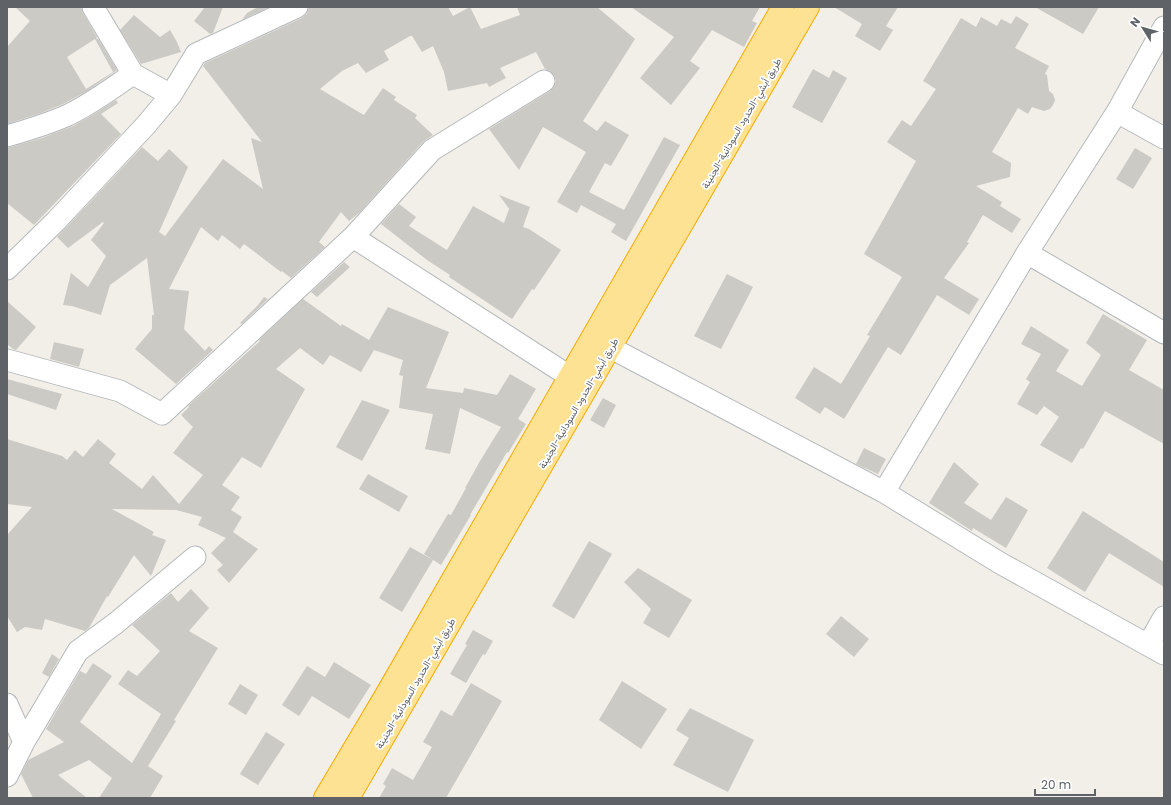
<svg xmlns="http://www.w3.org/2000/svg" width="1171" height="805" viewBox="0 0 1171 805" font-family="Poppins,Vazirmatn,sans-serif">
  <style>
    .building { fill: #cccac5; fill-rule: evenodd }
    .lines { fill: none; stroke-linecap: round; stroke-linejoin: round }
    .minor-casing { stroke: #b5b8bc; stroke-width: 23 }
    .highway-casing { stroke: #f9ab00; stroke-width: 24 }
    .minor { stroke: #fff; stroke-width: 21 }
    .highway { stroke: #fde293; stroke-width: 22 }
    .labels { text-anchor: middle; stroke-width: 3.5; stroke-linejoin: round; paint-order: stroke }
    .street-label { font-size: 10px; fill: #5f6368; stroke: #fff }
  </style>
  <rect width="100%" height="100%" fill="#f1efe8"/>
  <path class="building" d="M15,7H81L83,13L97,37L96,38L99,40L117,70L87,91L63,104L41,113L7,124V47L30,21ZM95,39L113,72L86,89L67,57Z
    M205,7H223L213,33L210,34L194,21Z
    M258,7H269L242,20L247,13Z
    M309,7H448L453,16L470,7L481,29L520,15L517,7H597L635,39L583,121L597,131L605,121L629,135L611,166L605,163L589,192L624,210L664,137L680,145L626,241L611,232L616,224L581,205L577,213L557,202L586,152L543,127L519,170L489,129L550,91L554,87L556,81L554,75L550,71L545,69L536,52L500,68L506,78L489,87L487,83L448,91L444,72L433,46L422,52L412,36H410L384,51L389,60L366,73L358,63L342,71L320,89L364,115L383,88L396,97L394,100L417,115L415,118L433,135L423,142L360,212L349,221L341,212L319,242L325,247L291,278L282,271L281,272L244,244L240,249L222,235L218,241L201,227L169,289L189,291L184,329L205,351L209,346L213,350L176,384L135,349L152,329V315H154L147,258L110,285L101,315L72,306L63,305L71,273L88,287L106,256L91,240L104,223L103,222L68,248L57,237L142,147L158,161L169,149L188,167L159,232L165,236L223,159L263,189L251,138L262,142L203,66L205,63L302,18L307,14Z
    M631,7H760L752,21L757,23L744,47L712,30L690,61L700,68L671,105L640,78L674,37Z
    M834,7H898L886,26L893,30L880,51L855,36L862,24Z
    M1035,7H1099L1083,34Z
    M134,15L160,37L170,30L177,42L181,52L141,64L120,30Z
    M1016,16L1029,24L1015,48L1049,66L1045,74L1047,75L1049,91L1053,94L1055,100L1053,105L1050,109L1044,111L1032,107L1028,114L1018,108L992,152L1011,163L1010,177L976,186L1002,202L1000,206L1021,219L1012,233L983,215L967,242L969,243L944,278L979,299L969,315L937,295L901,355L888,347L844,419L825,407L820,414L795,398L814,367L841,384L870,336L867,335L902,277L864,254L916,161L887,142L902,120L911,126L936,89L923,81L961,18L976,27L981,17L997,26L1001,19L1011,24Z
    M813,69L829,78L833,70L847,78L822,123L792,107Z
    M116,100L118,103L101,114L121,134L34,225L7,203V148L42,138L73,126L91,116Z
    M1135,148L1152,158L1133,189L1116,179Z
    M499,195L530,207L523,227L529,229L561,250L534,290L532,289L512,319L449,277L450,275L427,260L381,224L399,204L416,217L409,226L447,250L473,206L504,223L509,209L510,210Z
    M344,262L350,267L317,297L311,292Z
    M727,274L753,287L721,349L694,336Z
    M264,297L268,299L242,324L240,323L258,305Z
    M303,299L341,326L342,324L369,340L388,307L449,332L426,388L463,393L464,388L497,395L510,374L536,389L518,419L526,424L508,453L507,452L470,515H471L441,565L424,554L448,514L451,515L466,488H465L480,461L501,427L460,408L450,454L425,449L433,414L399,408L403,376L399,375L403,360L374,350L361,372L330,355L323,365L300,348L276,369L305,389L261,468L242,457L222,485L240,497L231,510L242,517L233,532L258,549L229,583L217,570L223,565L211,553L226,538L198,525L202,517L176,510L112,509L154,532L152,535L166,540L151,576L134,555L108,597L107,596L89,628L85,631L45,619L42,630L25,627L17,632L7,616V535L32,507L7,504V439L62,456L67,460L75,450L83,457L98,439L116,454L109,463L142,489L153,475L179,504L203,475L173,453L193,427L181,415L189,407L188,406L260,341L259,340Z
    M7,301L36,327L16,350L13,349L7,344Z
    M1103,314L1147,340L1129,370L1164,390V444L1105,411L1083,449L1081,448L1072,463L1040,445L1059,417L1044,406L1037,415L1017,404L1030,382L1026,379L1041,354L1021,344L1031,326L1069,350L1056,371L1082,386L1101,355L1086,343Z
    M54,342L84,349L79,367L50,359Z
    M7,379L62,394L56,410L7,394Z
    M603,398L616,405L604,428L590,420Z
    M362,400L390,410L362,461L336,447Z
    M864,448L886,459L878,474L856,464Z
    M954,462L979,484L964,503L991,520L1006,497L1028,510L1006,548L973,528L972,531L929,503Z
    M368,474L408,496L399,512L359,489Z
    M1083,511L1164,562V587L1109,553L1085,592L1047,568Z
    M589,541L612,554L574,619L552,606Z
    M410,547L433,560L402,612L379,598Z
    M638,568L692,600L669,638L643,623L651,609L624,582Z
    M191,589L209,608L189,631L218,648L174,720L176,721L148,766L163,776L150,798H99L112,778L89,760L58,775L87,798H33L21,774L28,760L64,742L46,729L80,671L86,674L93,663L112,676L80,722L132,763L161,714L118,684L128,670L137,676L160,651L132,625L171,593L178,602Z
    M841,616L869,639L854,657L826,634Z
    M473,630L493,641L485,655L483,654L466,683L450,674L467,645L465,644Z
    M52,654L59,659L49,677L42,673Z
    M334,662L371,685L349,719L312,696L299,716L282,705L307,666L325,677Z
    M622,681L667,709L641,749L599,720Z
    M471,683L502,701L446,798H379L386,786L383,784L392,768L413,780L432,747L423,742L441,710L452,716Z
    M240,684L258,695L246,715L228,704Z
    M690,708L754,740L728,792L673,765L689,738L676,730Z
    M266,732L285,744L258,785L240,774Z"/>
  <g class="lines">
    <defs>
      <path id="minor" d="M93,7L133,74L171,95
        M1117,112L1164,138
        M7,136C28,130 48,124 68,115C91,104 112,88 133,74
        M353,237L569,376
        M1027,253L1164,333
        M7,269L56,221L146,125L171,95L196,54L297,7
        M594,339L884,492L1000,563L1164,654
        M7,360L120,391L162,414L353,237L432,150L544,81
        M884,492L1027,253L1117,112L1164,27
        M1148,645L1164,617
        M7,704L24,742
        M7,776L24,742L78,651L116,623L195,557"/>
      <path id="highway" d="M325,798L385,697L783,7
        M348,798L808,7"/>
    </defs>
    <use href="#minor" class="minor-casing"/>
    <use href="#highway" class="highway-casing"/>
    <use href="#minor" class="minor"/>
    <use href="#highway" class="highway"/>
  </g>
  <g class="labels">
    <g class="street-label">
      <text transform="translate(741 123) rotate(-60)" y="4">طريق أبشي-الحدود السودانية-الجنينة</text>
      <text transform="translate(578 403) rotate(-60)" y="4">طريق أبشي-الحدود السودانية-الجنينة</text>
      <text transform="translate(415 683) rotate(-60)" y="4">طريق أبشي-الحدود السودانية-الجنينة</text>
    </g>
  </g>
  <rect width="1171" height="805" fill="none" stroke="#5f6368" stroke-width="16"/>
  <g transform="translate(1143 28) rotate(307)" stroke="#ffffff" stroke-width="3" paint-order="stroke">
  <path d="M0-3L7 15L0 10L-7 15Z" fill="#5f6368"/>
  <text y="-6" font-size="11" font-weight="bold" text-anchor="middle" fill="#5f6368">N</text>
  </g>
  <path d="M1035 789v6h60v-6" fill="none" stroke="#5f6368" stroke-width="2"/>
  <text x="1041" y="789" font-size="12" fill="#5f6368" stroke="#ffffff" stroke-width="3" paint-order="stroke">20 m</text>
</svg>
